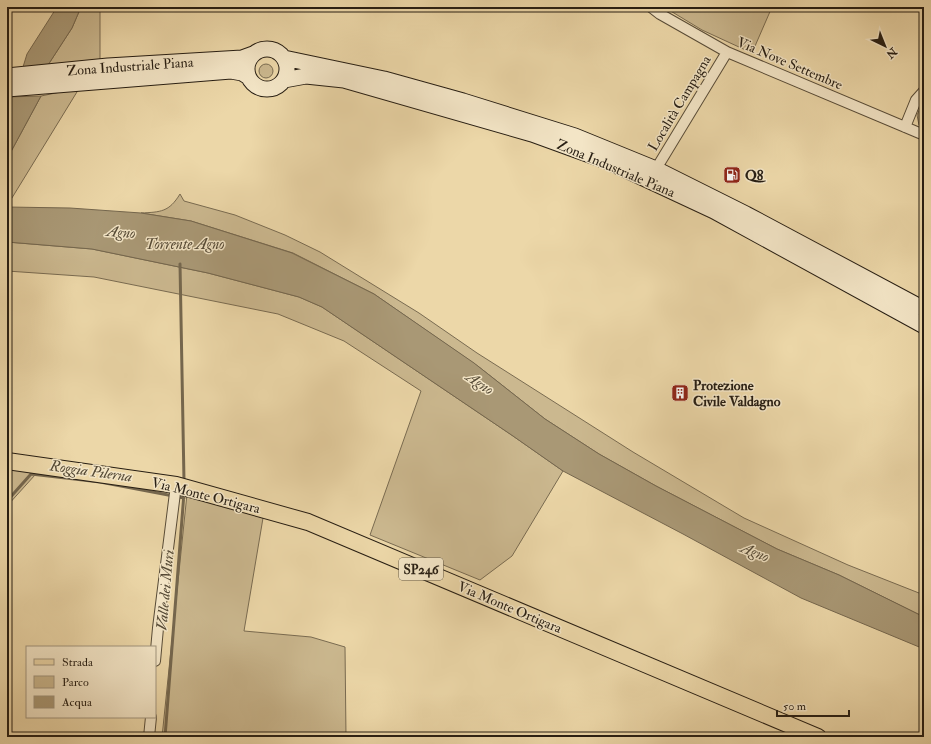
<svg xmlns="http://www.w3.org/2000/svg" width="931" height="744" viewBox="0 0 931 744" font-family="'IM FELL Double Pica',serif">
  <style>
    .green { fill: #cbb88f; stroke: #796b51 }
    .water { fill: #a99875; stroke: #75674e }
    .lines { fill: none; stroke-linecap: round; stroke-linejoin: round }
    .stream { stroke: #75674e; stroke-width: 3 }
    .minor-casing { stroke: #584c38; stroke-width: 12 }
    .secondary-casing { stroke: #271e13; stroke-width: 17 }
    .primary-casing { stroke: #271e13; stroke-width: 18 }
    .minor { stroke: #f3e5c6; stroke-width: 10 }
    .secondary { stroke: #f3e5c6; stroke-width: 15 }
    .primary { stroke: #ecd7a8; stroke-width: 16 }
    .labels { text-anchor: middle; stroke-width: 3; stroke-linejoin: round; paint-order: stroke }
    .shield { fill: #f3e5c6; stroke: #645a49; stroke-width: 1 }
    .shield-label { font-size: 13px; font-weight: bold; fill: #271e13 }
    .street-label { font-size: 14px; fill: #271e13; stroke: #f3e5c6 }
    .poi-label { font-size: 14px; font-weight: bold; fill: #271e13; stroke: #f3e5c6; text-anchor: start }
    .water-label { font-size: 15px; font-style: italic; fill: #544935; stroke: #f3e5c6 }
  </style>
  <rect width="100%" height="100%" fill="#ecd7a8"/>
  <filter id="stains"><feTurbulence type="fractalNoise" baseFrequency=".005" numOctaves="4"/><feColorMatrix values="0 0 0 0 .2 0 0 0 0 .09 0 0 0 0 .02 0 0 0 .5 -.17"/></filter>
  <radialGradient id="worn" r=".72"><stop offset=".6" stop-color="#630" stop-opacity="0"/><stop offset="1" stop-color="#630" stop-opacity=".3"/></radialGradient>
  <path class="green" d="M81,7H100V60L48,65L72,28Z
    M664,7H772L752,53L702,30Z
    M259 71a7 7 0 1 1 14 0a7 7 0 1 1-14 0Z
    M80,87L7,206V159L41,96L75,89Z
    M924,100V129L919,125L917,115Z
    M180,194L184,201L235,215L285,235L320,252L419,313L477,353L633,452L744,518L848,565L924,595V617L839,575L777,549L656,486L599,454L545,419L479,367L374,294L293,253L191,221L141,213C161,212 169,212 180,194Z
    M7,242L92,249L208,273L299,297L322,307L513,436L563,471L512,556L480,580L370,535L421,391L344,341L278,314L94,277L7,271Z
    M7,462L35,468V475L7,506Z
    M187,494L263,518L244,631L311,637L345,647L346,737H162Z"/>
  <path class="water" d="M57,7H81L72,28L48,65L23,67L27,54Z
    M41,96L7,159V97Z
    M7,207L70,208L141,213L191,221L292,253L374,294L474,363L545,419L599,454L656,486L777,549L839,575L924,617V649L801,598L683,534L563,471L513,436L322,307L299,297L208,273L92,249L7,242Z"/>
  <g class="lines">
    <path class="stream" d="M180,264L184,481
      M7,501L31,474L100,482L184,498
      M165,737L184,493"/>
    <defs>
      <path id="minor" d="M651,7L660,14L727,52L924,135
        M905,127L916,100L924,91
        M656,169L727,52
        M155,661L158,628L176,485
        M149,737L151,717"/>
      <path id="secondary" d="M247 69a20 20 0 1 1 40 0a20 20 0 1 1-40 0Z
        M284,58L384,79L463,101L575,136L656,169L746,214L924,309
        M7,76L108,66L242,58L253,54
        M284,80L306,76L344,80L532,134L609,162L714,211L924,326
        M7,89L231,71L242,73L247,76"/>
      <path id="primary" d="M7,461L176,485L308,522L818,737"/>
    </defs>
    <use href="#minor" class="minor-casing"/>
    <use href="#secondary" class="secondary-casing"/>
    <use href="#primary" class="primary-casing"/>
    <use href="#minor" class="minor"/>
    <use href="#secondary" class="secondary"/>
    <use href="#primary" class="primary"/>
  </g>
  <defs>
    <symbol id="fuel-square" viewBox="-11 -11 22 22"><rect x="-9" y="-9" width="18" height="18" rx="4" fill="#8f2418" stroke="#f3e5c6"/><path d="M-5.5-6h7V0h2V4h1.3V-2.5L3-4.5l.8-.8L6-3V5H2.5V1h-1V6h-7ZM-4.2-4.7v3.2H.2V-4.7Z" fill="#fff"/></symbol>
    <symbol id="building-square" viewBox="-11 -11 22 22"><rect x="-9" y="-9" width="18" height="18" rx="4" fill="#8f2418" stroke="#f3e5c6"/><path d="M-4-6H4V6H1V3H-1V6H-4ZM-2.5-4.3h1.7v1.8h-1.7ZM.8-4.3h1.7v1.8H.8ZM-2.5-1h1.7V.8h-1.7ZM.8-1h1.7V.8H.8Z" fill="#fff"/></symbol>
  </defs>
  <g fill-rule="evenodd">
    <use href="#fuel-square" x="722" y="165" width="20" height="20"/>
    <use href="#building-square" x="670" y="383" width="20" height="20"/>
  </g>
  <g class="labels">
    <rect class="shield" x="399" y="558" width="44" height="22" rx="3"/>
    <g class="shield-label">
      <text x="421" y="574">SP246</text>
    </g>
    <g class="street-label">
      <text transform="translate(790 63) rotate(23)" y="5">Via Nove Settembre</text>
      <text transform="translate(130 66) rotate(-4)" y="5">Zona Industriale Piana</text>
      <text transform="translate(679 103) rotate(-59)" y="5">Località Campagna</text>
      <text transform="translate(616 168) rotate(23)" y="5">Zona Industriale Piana</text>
      <text transform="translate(206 495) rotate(14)" y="5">Via Monte Ortigara</text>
      <text transform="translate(510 607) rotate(23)" y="5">Via Monte Ortigara</text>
    </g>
    <g class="poi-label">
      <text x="745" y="180">Q8</text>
      <text x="693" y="390">Protezione<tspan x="693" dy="16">Civile Valdagno</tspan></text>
    </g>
    <g class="water-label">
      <text transform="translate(121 232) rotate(5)" y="5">Agno</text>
      <text x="185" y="249">Torrente Agno</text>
      <text transform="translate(480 383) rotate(34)" y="5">Agno</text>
      <text transform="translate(91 471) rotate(8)" y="5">Roggia Pilerna</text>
      <text transform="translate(755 552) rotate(22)" y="5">Agno</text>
      <text transform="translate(165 590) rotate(-85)" y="5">Valle dei Muri</text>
    </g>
  </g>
  <rect width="931" height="744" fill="none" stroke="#ecd7a8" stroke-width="24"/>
  <rect x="8" y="8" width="915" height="728" fill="none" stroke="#271e13" stroke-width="2"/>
  <rect x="12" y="12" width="907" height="720" fill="none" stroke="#271e13"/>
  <rect x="26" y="646" width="130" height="72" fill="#f3e5c6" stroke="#a1957e"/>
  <rect x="34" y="659" width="20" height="6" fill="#ecd7a8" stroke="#a1957e"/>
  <text x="62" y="666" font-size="12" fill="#271e13">Strada</text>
  <rect x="34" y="676" width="20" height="12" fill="#cbb88f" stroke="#a1957e"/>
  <text x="62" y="686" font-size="12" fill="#271e13">Parco</text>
  <rect x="34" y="696" width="20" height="12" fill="#a99875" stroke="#a1957e"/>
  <text x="62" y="706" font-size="12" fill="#271e13">Acqua</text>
  <g transform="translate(885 46) rotate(137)" stroke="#f3e5c6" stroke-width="3" paint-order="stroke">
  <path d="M0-3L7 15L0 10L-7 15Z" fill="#271e13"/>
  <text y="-6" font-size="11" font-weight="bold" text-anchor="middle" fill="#271e13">N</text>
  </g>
  <path d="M777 710v6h72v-6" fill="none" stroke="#271e13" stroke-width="2"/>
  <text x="783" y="710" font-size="12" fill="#271e13" stroke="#f3e5c6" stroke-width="3" paint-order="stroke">50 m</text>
  <rect width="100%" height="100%" filter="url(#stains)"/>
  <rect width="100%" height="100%" fill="url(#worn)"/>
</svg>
